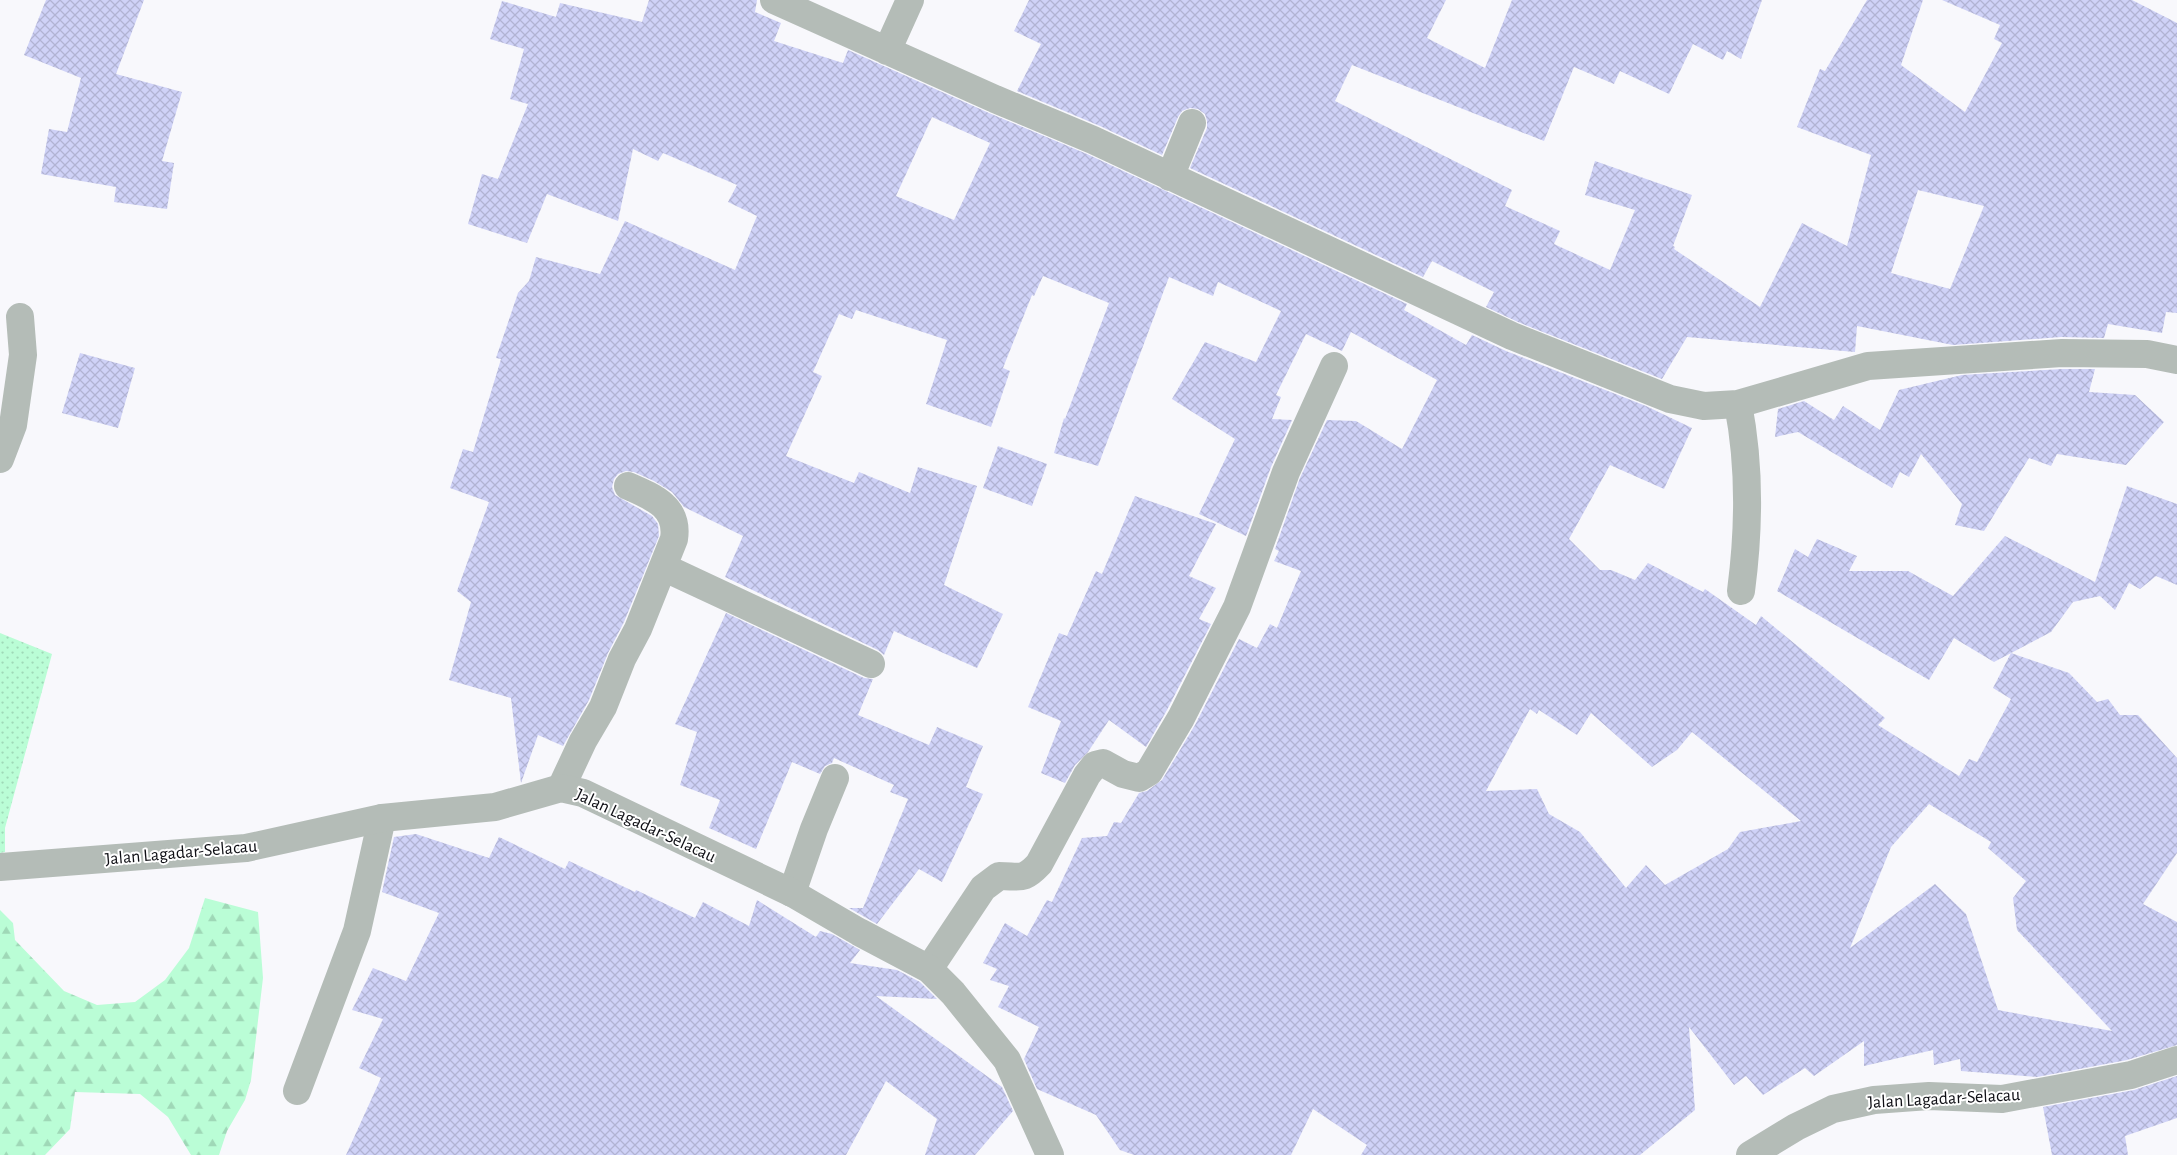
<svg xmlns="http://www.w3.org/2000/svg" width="2177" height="1155" viewBox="0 0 2177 1155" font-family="'Alegreya Sans',sans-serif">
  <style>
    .grass { fill: url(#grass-dots) }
    .forest { fill: url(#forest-firs) }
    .building { fill: url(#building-cross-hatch); fill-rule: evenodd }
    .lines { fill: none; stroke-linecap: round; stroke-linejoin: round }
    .minor { stroke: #b4bcb7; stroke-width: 28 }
    .tertiary { stroke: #b4bcb7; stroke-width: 28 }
    .labels { text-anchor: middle; stroke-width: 4; stroke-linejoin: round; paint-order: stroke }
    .street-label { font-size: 18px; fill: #0e0e14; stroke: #fff }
  </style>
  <defs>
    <pattern id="grass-dots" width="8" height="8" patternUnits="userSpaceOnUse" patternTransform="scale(1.25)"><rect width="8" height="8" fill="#bafdd6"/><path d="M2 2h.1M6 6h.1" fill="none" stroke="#9fd8b7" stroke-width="1.8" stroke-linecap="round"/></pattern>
    <pattern id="forest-firs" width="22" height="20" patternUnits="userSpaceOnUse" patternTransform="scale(1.25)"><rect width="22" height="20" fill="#bafdd6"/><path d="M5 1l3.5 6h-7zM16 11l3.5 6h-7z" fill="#9fd8b7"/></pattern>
    <pattern id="building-cross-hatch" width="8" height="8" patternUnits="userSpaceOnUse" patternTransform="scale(1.25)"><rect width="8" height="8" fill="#cfd2f7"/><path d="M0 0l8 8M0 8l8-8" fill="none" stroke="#b1b3d3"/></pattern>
  </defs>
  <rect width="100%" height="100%" fill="#f8f8fc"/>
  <path class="grass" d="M0,633L52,654L5,828V852L0,853Z"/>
  <path class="forest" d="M205,898L258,912L263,978L251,1080L245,1100L227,1131L219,1155H191L168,1117L140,1094L75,1092L70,1129L45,1155H0V910L13,923L15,940L64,991L97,1005L135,1002L165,980L189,948Z"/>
  <path class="building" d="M46,0H144L116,74L182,92L162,161L174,163L167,209L114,202L116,187L41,174L49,129L67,132L81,78L24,55Z
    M649,0H757L755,12L781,23L774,41L843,63L848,50L989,113L1087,154L1407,304L1404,310L1466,345L1472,335L1506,351L1646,406L1692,428L1664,489L1610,465L1569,539L1600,570H1611L1635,580L1648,563L1703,592L1705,589L1756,625L1761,616L1885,718L1878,725L1959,776L1969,759L1977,762L2011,699L1993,688L2011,653L2069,673L2097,702L2108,699L2120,715H2138L2177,758V853L2143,904L2177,922V1045L2127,1060L2037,1077L1961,1071L1960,1059L1934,1065L1933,1050L1864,1066V1041L1814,1076L1805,1068L1763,1095L1746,1076L1734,1085L1689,1027L1695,1110L1640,1155H1361L1367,1145L1313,1109L1291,1155H1134L1120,1150L1096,1115L1037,1089L1024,1059L1039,1027L998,1007L1009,986L990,980L997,969L983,963L1005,923L1027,936L1047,900L1052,902L1082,838L1107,836L1114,822L1121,823L1139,793L1147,791L1162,780L1195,725L1239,639L1257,648L1270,624L1277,628L1301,571L1274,561L1279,551L1275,549L1300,478L1327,420L1356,421L1402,449L1437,380L1351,332L1342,351L1306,334L1276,395L1281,397L1272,419L1292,420L1271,467L1246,536L1199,514L1235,439L1172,399L1205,342L1256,362L1281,311L1218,282L1213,296L1169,277L1098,466L1054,453L1064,418L1065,419L1109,303L1043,276L1034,296L1032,295L1003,368L1010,371L991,427L926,404L947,340L856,310L852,319L839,314L813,372L822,376L786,456L854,483L859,472L910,493L918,467L977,486L944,585L1003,614L977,668L894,631L884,655L878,650L725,577L743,536L684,507L672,492L654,481L634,472L626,471L618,474L614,479L612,487L615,495L652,516L658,524L659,536L624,622L608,653L589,700L563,746L538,735L521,783L511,698L449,680L471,602L457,591L489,502L450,488L463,449L473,452L501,359L496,358L518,293L529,281L536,257L600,274L625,221L735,270L757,216L728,202L737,185L663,153L658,161L633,149L618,221L547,194L527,243L468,224L482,174L498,179L528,104L510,99L524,49L490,39L502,1L556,17L560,3L642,22ZM932,117L990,143L954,220L896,196ZM1530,709L1537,714L1539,710L1577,735L1591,713L1652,767L1677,750L1692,732L1801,821L1740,832L1728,849L1665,885L1646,865L1626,888L1580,832L1549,814L1537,789L1486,791ZM1929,804L1991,842L1988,848L2026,881L2013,898L2017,930L2112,1031L1998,1010L1966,914L1935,884L1850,948L1891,847Z
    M1029,0H1446L1427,38L1485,68L1512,0H1762L1741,59L1727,51L1723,60L1693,44L1669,94L1620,71L1614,84L1574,67L1544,141L1352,65L1335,101L1512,190L1505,206L1560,231L1554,244L1610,270L1635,210L1585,195L1595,161L1692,195L1673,246L1675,247L1674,249L1760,307L1802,223L1847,246L1871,155L1797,127L1820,69L1825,71L1867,0H1923L1901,65L1965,112L2002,43L1994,39L2000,25L1942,0H2132L2177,23V313L2166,312L2162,333L2108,324L2104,338L2061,337L1953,345L1857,326L1855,352L1687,337L1662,379L1518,322L1486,307L1494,292L1432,261L1423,277L1190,168L1207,128V121L1205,114L1198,109L1190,108L1182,111L1178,117L1162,155L1100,126L1017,91L1041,44L1014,31ZM1918,190L1984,206L1950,289L1891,273Z
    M80,353L135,368L118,428L62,413Z
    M2062,369H2095L2089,392L2135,395L2164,422L2126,465L2057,454L2051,466L2029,458L1984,531L1955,525L1962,504L1921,454L1909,477L1900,472L1892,488L1798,432L1775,437L1778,409L1804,401L1834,420L1843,406L1880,430L1899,390L1962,375Z
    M998,446L1047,464L1032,506L983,488Z
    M2127,486L2177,504V585L2156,576L2140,589L2129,583L2115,610L2100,596L2073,602L2051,632L1994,662L1954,638L1929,680L1777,591L1795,549L1808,557L1817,539L1857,556L1849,571H1908L1953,596L2005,536L2095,582Z
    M1135,496L1216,524L1189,576L1216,588L1199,619L1211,624L1167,710L1146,747L1109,720L1088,752L1075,765L1065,783L1041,773L1061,721L1028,707L1059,633L1067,636L1096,571L1102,574Z
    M726,613L864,678L873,679L858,715L929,745L937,727L983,746L966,787L983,794L942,882L919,869L877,924L849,908H863L908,799L890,792L894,785L834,758L832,763L825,766L820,774L792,762L756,849L709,828L720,800L680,785L697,732L675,724Z
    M416,834L489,858L499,837L565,869L569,861L635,892L636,890L695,918L703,902L749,926L757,900L816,937L820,931L832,934L860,950L850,963L897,970L920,982L937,999L876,996L1002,1087L1013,1111L975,1155H925L937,1119L886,1081L846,1155H346L381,1078L359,1068L383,1019L352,1010L373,968L406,981L439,913L382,892L394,837Z
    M2177,1076V1118L2125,1136L2128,1155H2052L2043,1107L2134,1090Z"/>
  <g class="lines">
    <path class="minor" d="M774,0L995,99L1093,140L1512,336L1670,399L1704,406L1738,404L1868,366L2062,353L2147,354L2177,360
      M887,51L910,0
      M1170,177L1192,123
      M1738,404C1750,465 1749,530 1741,591
      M0,459L13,425L23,355L20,317
      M663,567L871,664
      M561,788L583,741L603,707L622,659L638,629L674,539C679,507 653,497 628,486
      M792,893L814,829L835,778
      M929,969L983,888L999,876C1021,876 1023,881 1039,864L1087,775L1095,765L1103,763L1123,774L1139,778L1149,772L1181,718L1237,607L1286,472L1334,366
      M297,1091L357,931L382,818"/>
    <path class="tertiary" d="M0,867L246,848L382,818L495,807L561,788L583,793L792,893L859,932L929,969L953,993L1007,1060L1050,1155
      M1750,1155L1796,1127L1833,1109L1874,1100L1929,1096L2002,1099L2131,1075L2177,1060"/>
  </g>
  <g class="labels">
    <g class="street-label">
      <text transform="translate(646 825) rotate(25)" y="6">Jalan Lagadar-Selacau</text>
      <text transform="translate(181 852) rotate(-5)" y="6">Jalan Lagadar-Selacau</text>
      <text transform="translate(1944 1098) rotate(-3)" y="6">Jalan Lagadar-Selacau</text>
    </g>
  </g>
</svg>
